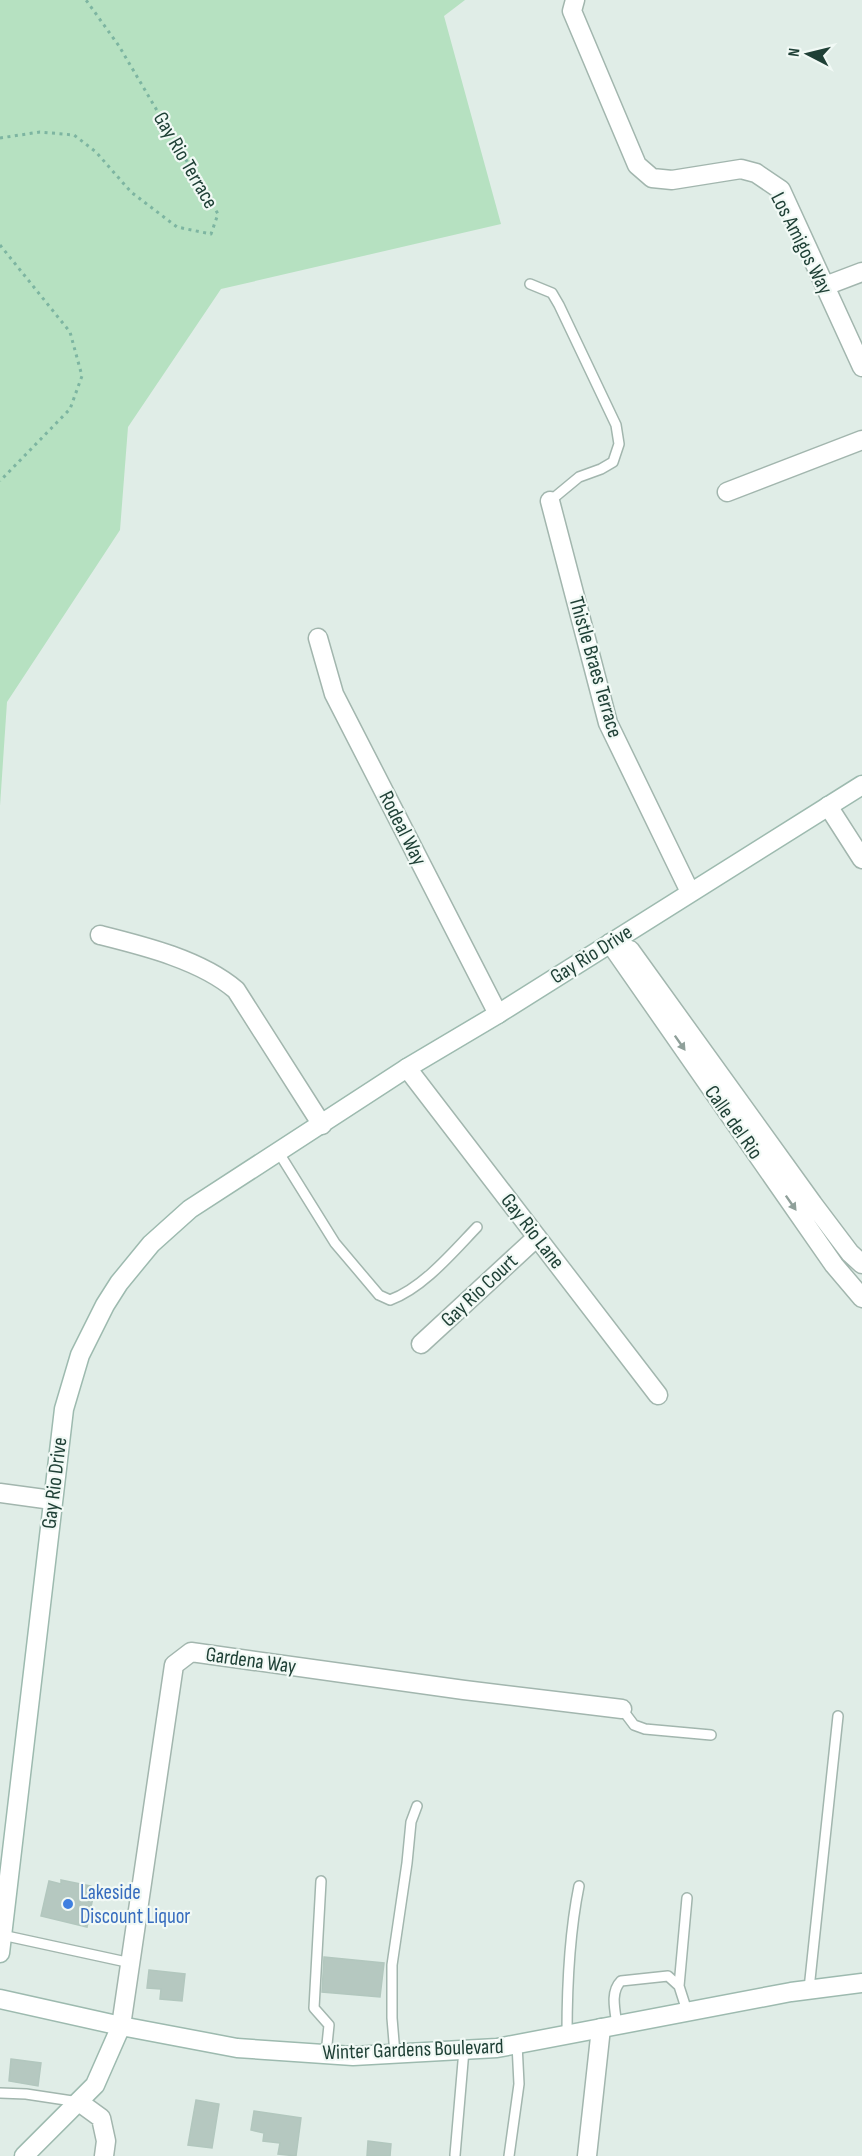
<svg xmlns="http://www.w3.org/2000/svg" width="862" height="2156" viewBox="0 0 862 2156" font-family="'Sofia Sans Condensed',sans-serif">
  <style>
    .green { fill: #b6e1c1 }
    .building { fill: #b5c8c0; stroke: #b2c7be; stroke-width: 1.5 }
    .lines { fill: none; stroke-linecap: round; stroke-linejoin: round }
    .lane-casing { stroke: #a2b6ae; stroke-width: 12 }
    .street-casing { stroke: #a2b6ae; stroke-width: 21 }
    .secondary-casing { stroke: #9dbaaf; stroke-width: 21 }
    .path { stroke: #7db5a1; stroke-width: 3; stroke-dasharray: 3 4.5; stroke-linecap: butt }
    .lane { stroke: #fff; stroke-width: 9 }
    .street { stroke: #fff; stroke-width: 18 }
    .secondary { stroke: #fff; stroke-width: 18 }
    .oneway { fill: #8fa09a }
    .shop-dot { fill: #3f7fe0; stroke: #f1f9f5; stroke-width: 2 }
    .labels { text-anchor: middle; stroke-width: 4.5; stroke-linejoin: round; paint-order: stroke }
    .street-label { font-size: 21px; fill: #1f4036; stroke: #f1f9f5 }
    .shop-label { font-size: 21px; fill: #366cbe; stroke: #f1f9f5; text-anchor: start }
  </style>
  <rect width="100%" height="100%" fill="#e0ede7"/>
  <path class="green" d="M0,0H465L444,16L501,224L221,289L128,427L120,530L7,702L0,806Z"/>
  <path class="building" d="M61,1880L91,1886L90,1891L94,1892L87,1927L41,1916L49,1881L61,1884Z
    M324,1957L384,1963L380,1997L322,1992Z
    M149,1970L185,1974L182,2001L160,1999L161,1989L147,1988Z
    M11,2059L41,2063L38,2086L9,2081Z
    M196,2100L219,2104L212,2148L188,2145Z
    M254,2111L301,2118L296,2156L278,2154L280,2143L263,2141L264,2133L251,2130Z
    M368,2141L391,2144L390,2156H367Z"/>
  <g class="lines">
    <defs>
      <path id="lane" d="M530,284L552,293L559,305L616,425L619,444L613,462L601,469L579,477L550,501
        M279,1153L335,1243L379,1295L390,1300C423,1288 453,1252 477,1227
        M622,1709L634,1725L645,1729L711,1735
        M321,1881L314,2008L329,2025L326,2054
        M2,1935L131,1963
        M679,1986L687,1898
        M809,1989L838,1716
        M617,2025C615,2010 610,1992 621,1981L668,1976L679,1986L687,2011
        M567,2034C567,1984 569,1935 579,1886
        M395,2054L392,2018V1965L407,1863L411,1822L417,1806
        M0,2093L26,2094L79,2102
        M455,2155L464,2050
        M509,2156L519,2084L517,2044"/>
      <path id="street" d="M575,0L572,11L637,165L652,178L672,180L741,169L756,173L781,190L862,367
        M825,286L862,272
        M727,492L862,440
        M550,501L608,723L690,892
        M318,638L334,694L498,1014
        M828,806L862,859
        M100,935C144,946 201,960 236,990L322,1125
        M610,943L834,1265L862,1298
        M630,950L813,1204L850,1253L862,1264
        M407,1068L658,1395
        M421,1344L537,1237
        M0,1493L52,1500
        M121,2026L174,1665L191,1652L464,1690L622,1709
        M79,2102L101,2118L106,2141L104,2156
        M587,2156L601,2028"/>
      <path id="secondary" d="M0,1953L64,1409L80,1355L105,1305L119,1283L151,1244L190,1209L407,1068L498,1014L862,785
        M0,1999L121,2026L237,2048L353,2056L497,2048L791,1992L862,1983
        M24,2156L95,2085L121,2026"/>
    </defs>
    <use href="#lane" class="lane-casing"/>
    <use href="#street" class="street-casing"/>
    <use href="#secondary" class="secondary-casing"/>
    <path class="path" d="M0,138L40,132L74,135L96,152L131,192L177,227L211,234L218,214L119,46L86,0
      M0,245L70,332L82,376L70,409L0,481"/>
    <use href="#lane" class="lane"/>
    <use href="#street" class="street"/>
    <use href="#secondary" class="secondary"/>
  </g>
  <defs><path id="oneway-solid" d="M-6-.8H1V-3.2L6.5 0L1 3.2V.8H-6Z" transform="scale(1.5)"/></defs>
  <g class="oneway">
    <use href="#oneway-solid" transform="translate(680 1043) rotate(55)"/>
    <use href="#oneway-solid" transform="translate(791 1203) rotate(55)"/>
  </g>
  <circle class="shop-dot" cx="68" cy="1904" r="6"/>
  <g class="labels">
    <g class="street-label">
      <text transform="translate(186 160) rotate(60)" y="7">Gay Rio Terrace</text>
      <text transform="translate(802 243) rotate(63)" y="7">Los Amigos Way</text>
      <text transform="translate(596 667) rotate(74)" y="7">Thistle Braes Terrace</text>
      <text transform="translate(403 828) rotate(63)" y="7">Rodeal Way</text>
      <text transform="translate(591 954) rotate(-32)" y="7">Gay Rio Drive</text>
      <text transform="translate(734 1122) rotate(55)" y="7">Calle del Rio</text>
      <text transform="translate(533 1231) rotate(52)" y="7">Gay Rio Lane</text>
      <text transform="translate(479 1290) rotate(-43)" y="7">Gay Rio Court</text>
      <text transform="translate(54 1483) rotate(-83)" y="7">Gay Rio Drive</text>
      <text transform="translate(251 1660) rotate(8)" y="7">Gardena Way</text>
      <text transform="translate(413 2049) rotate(-2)" y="7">Winter Gardens Boulevard</text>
    </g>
    <g class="shop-label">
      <text x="80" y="1899">Lakeside<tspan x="80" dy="24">Discount Liquor</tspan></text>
    </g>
  </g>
  <g transform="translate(808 54) rotate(277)" stroke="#f1f9f5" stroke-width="4.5" paint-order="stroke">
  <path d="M0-4.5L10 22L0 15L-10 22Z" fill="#1f4036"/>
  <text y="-9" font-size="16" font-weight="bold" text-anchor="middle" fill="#1f4036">N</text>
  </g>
</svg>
